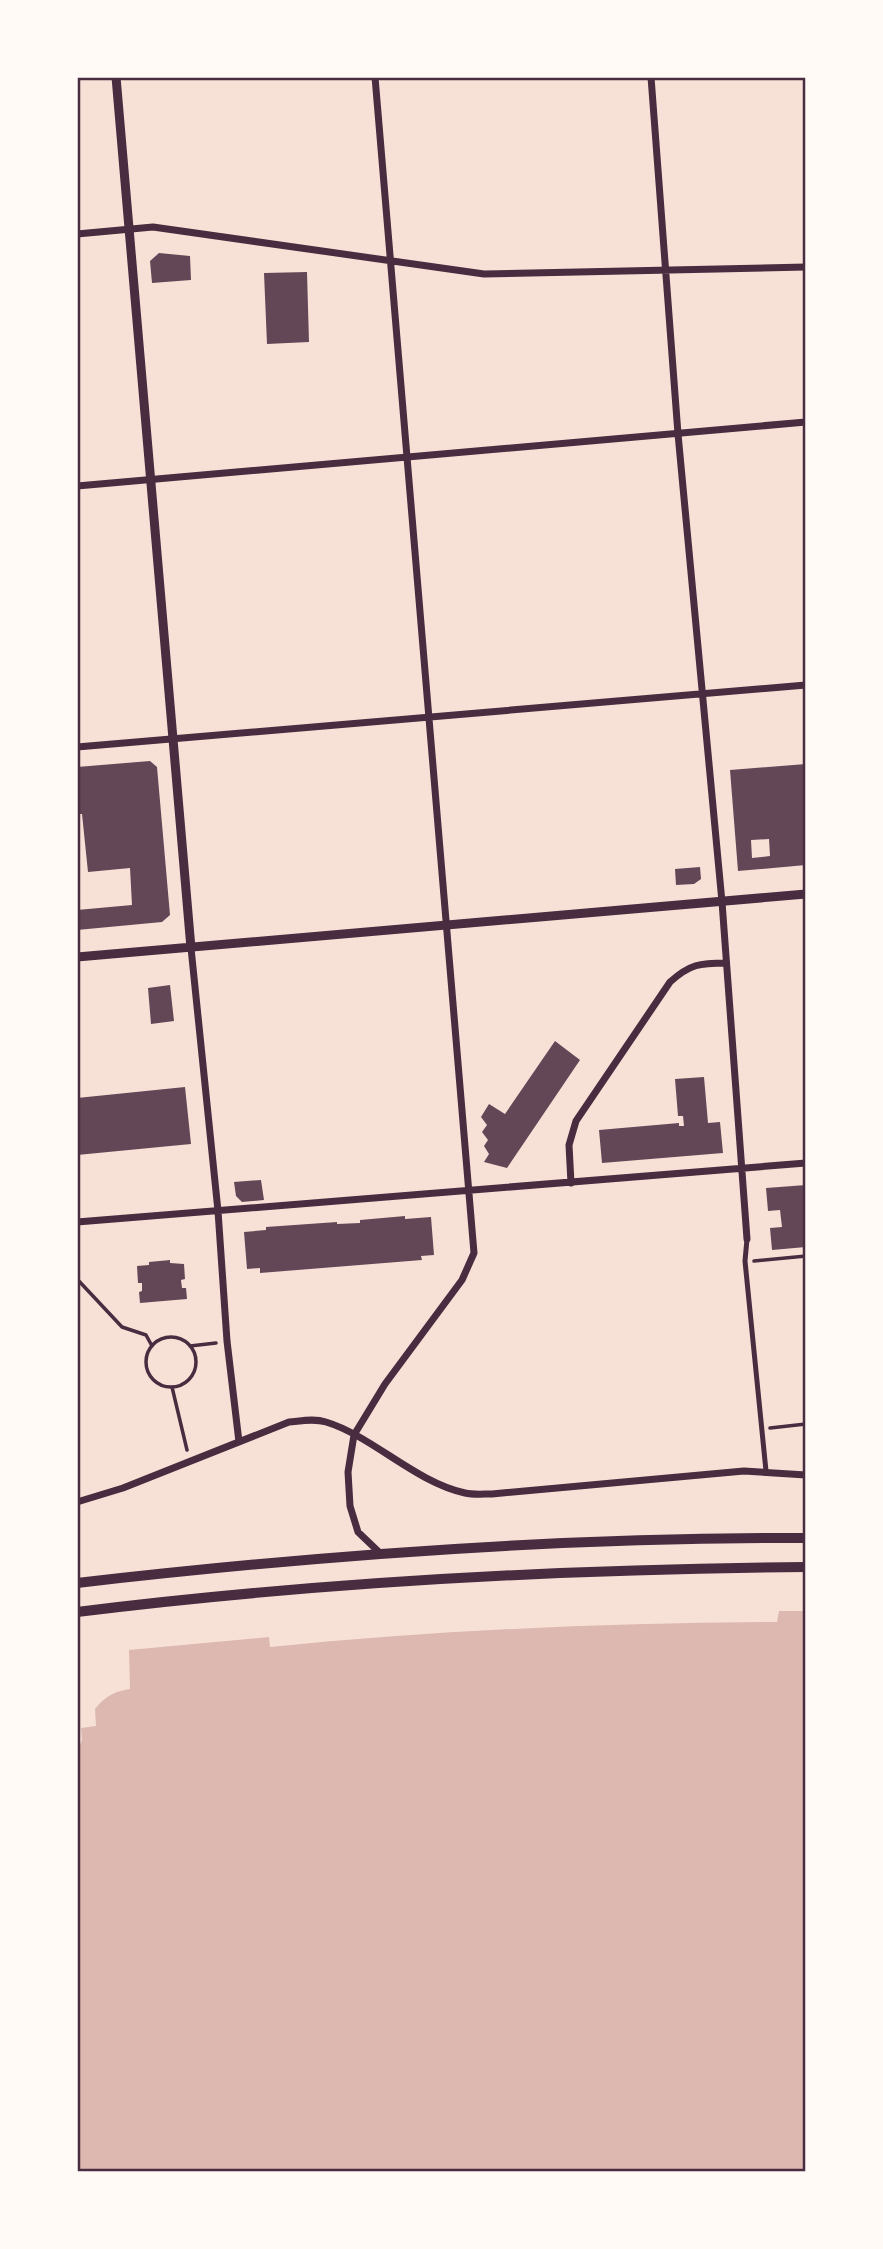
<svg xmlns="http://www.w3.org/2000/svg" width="883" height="2249" viewBox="0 0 883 2249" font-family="Rubik,sans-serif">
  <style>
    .water { fill: #dcb8b0 }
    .building { fill: #644757; fill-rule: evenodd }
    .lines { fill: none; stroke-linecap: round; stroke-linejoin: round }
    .path { stroke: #4a2c40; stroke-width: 3.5 }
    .pedestrian { stroke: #4a2c40; stroke-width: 5 }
    .minor { stroke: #4a2c40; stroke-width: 7 }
    .tertiary { stroke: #4a2c40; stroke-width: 9 }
    .primary { stroke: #4a2c40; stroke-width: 10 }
    .neatline { fill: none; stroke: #4a2c40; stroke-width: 2.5 }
  </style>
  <rect width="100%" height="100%" fill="#f7e1d7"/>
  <path class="water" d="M779,1611H806V2172H77V1752L82,1740L81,1728L96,1726L95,1709C106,1696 113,1692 130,1689L129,1650L269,1637L270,1647C438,1630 607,1623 777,1622Z"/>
  <path class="building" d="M159,253L190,256L191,280L152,283L150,261Z
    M307,272L309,342L267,344L264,273Z
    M150,761L157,767L170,915L162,922L77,930V910L132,905L130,868L88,872L82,814H77V767Z
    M806,764V865L738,871L730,770ZM769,839L770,856L752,858L751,840Z
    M700,867L701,879L694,884L676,885L675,869Z
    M170,985L174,1021L151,1024L148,988Z
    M555,1041L580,1060L507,1168L484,1162L489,1154L484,1146L488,1140L482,1132L487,1125L481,1117L489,1104L505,1114Z
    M704,1077L708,1123L720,1122L723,1153L602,1163L599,1130L679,1123V1126H684L683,1116H678L675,1079Z
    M185,1087L191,1144L77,1155V1098Z
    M261,1180L264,1200L242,1202L236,1196L234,1182Z
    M806,1185V1247L772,1250L770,1228L782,1227L780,1210L768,1211L766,1188Z
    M405,1216V1219L431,1217L434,1255L421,1256L422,1260L260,1273V1268L247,1269L244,1232L266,1230V1227L337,1222V1224L360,1223V1220Z
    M170,1260V1263L184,1264L185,1279L181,1280L182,1288H186L187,1299L140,1303L139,1292L142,1291V1283H138L137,1266L149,1265V1262Z"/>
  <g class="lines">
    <path class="path" d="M754,1261L806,1256
      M77,1279L122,1327L146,1335L152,1346
      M146 1362a25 25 0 1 1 50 0a25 25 0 1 1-50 0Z
      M190,1346L216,1343
      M172,1387L187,1450
      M770,1428L806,1424"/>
    <path class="pedestrian" d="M747,1239L745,1261L766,1471"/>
    <path class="minor" d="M375,77L474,1253L462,1280L385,1384L354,1435L348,1472L350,1506L358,1532L380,1553
      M651,77L678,434L722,902L747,1239
      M77,234L153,227L484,274L806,267
      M77,486L806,422
      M77,747L806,685
      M191,948L218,1211L227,1341L239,1442
      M571,1183L569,1145L576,1121L670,982C690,964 700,963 726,963
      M77,1222L806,1163
      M77,1502L123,1488L289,1422C301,1421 314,1418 326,1422C372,1436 415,1482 465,1493C473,1495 483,1494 492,1494L744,1471L806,1475"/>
    <path class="tertiary" d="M116,77L191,948
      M77,957L806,894"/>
    <path class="primary" d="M77,1583C319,1555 562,1537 806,1538
      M77,1612C319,1582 562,1569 806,1567"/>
  </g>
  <rect width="883" height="2249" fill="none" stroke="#fffaf5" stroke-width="158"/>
  <rect x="79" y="79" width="725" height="2091" class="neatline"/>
</svg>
